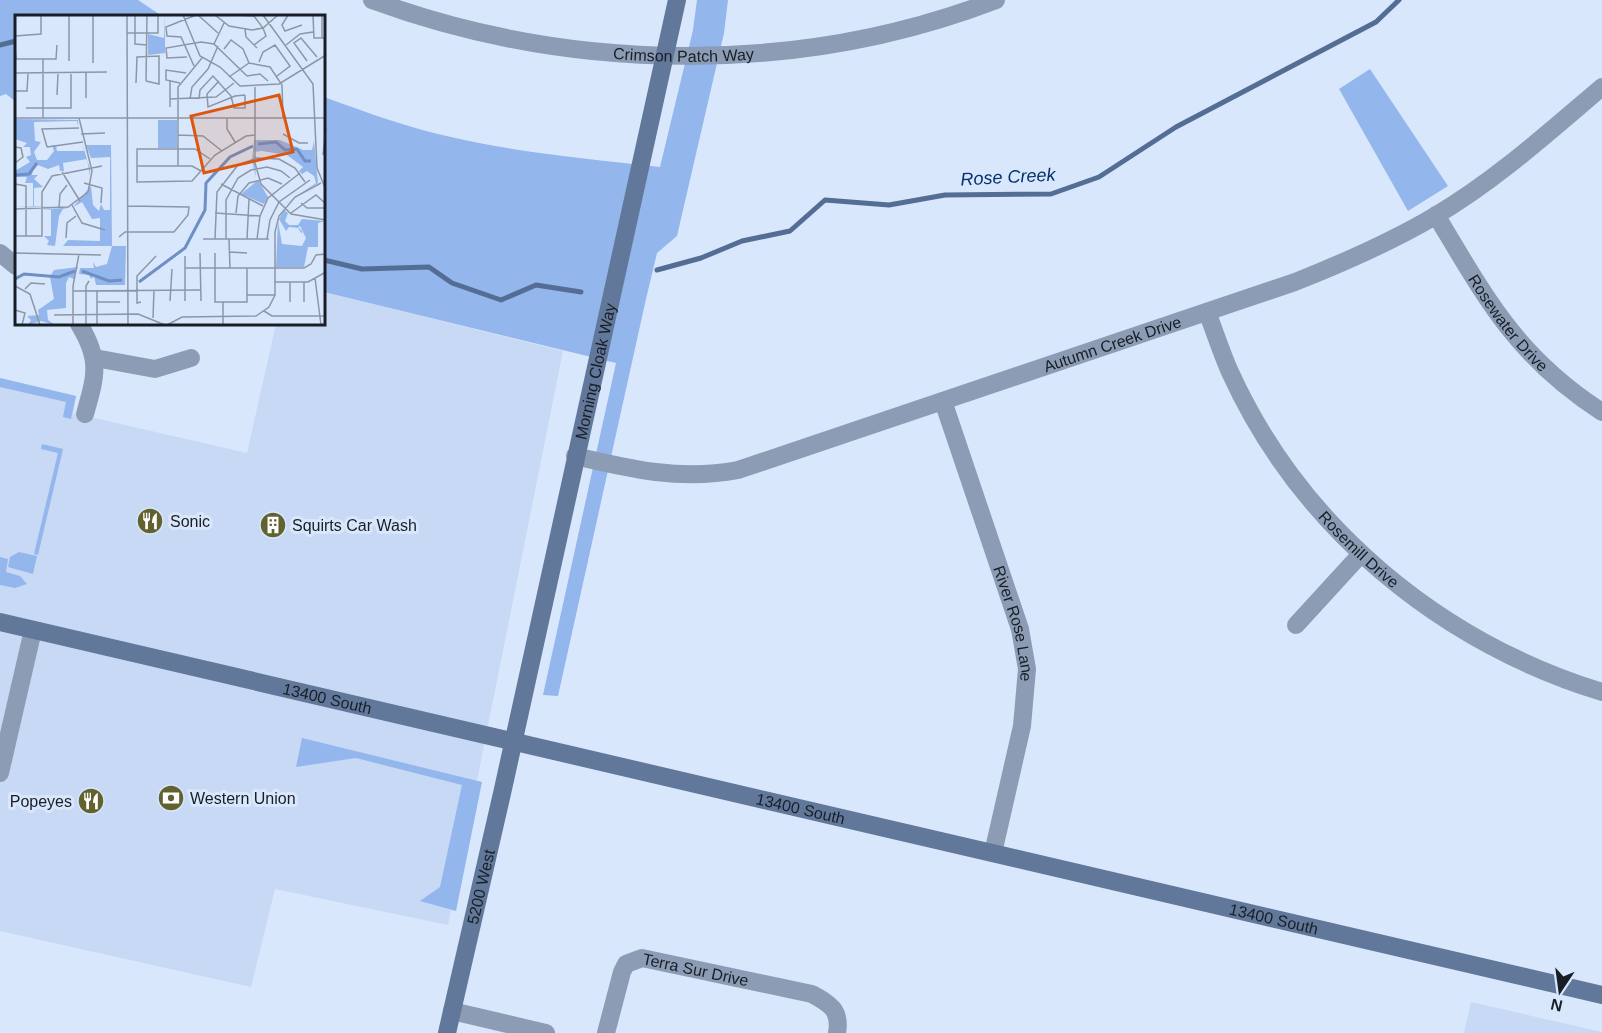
<svg xmlns="http://www.w3.org/2000/svg" width="1602" height="1033" viewBox="0 0 1602 1033" font-family="Helvetica,sans-serif">
  <style>
    .built { fill: #c7d9f4 }
    .green { fill: #93b6ec }
    .lines { fill: none; stroke-linecap: round; stroke-linejoin: round }
    .stream { stroke: #546d95; stroke-width: 5 }
    .street { stroke: #8c9cb4; stroke-width: 18 }
    .secondary { stroke: #61789a; stroke-width: 18 }
    .labels { text-anchor: middle; stroke-width: 6; stroke-linejoin: round; paint-order: stroke }
    .street-label { font-size: 16px; fill: #191e26; stroke: #d9e7fc }
    .poi-label { font-size: 16px; fill: #191e26; stroke: #d9e7fc; text-anchor: start }
    .water-label { font-size: 18px; font-style: italic; fill: #053170; stroke: #d9e7fc }
    .inset-river { fill: none; stroke: #6d8fc4; stroke-width: 3 }
    .inset-road { fill: none; stroke: #8c97a6; stroke-width: 1.5 }
    .view { fill: #de560d; fill-opacity: 0.15; stroke: #de560d; stroke-width: 3 }
    .inset-edge { fill: none; stroke: #191e26; stroke-width: 3 }
  </style>
  <rect width="100%" height="100%" fill="#d9e7fc"/>
  <path class="built" d="M324,292L563,351L448,925L275,889L251,987L0,931V378L76,396L73,413L247,453L276,324H324Z
    M1471,1002L1602,1032V1033H1464Z"/>
  <path class="green" d="M0,0H138L162,16H16V102L6,94L0,96Z
    M697,0H728L724,33L677,236L657,253L646,299L558,696L543,695L616,363L324,292V97C366,112 408,128 451,137C519,153 590,159 660,167L693,30Z
    M1370,69L1448,186L1408,211L1339,89Z
    M0,378L76,396L71,419L63,417L66,402L0,387Z
    M42,444L63,449L38,555L34,554L58,453L41,449Z
    M19,552L37,556L33,574L8,567L10,557Z
    M0,557L8,559L6,572L20,576L27,584L15,588L0,585Z
    M302,738L482,782L456,911L420,901L440,887L462,785L356,758L296,767Z"/>
  <g class="lines">
    <path class="stream" d="M0,45L16,41
      M324,260L362,269L429,267L452,283L501,300L536,285L581,292
      M657,270L701,258L742,241L790,231L825,200L889,205L945,195L1051,194L1099,177L1176,127L1376,22L1399,0"/>
    <g class="street">
      <path id="s1" d="M372,0C571,73 798,76 996,0"/>
      <path id="s2" d="M1436,215C1487,300 1517,357 1602,412"/>
      <path d="M0,253L16,266"/>
      <path id="s3" d="M1207,312C1215,332 1221,352 1230,372C1301,528 1440,642 1602,692"/>
      <path d="M79,324C101,360 96,375 85,414"/>
      <path d="M95,358L155,369L191,358"/>
      <path id="s4" d="M943,401L1020,629L1027,669L1022,726L993,853"/>
      <path id="s5" d="M575,456C630,469 681,481 738,470L1295,282C1343,263 1391,242 1435,216C1496,180 1549,132 1602,87"/>
      <path d="M1296,625L1361,554"/>
      <path d="M0,773L33,630"/>
      <path d="M452,1011L546,1033"/>
      <path id="s6" d="M606,1033L622,972L626,964L642,958L812,994C830,1004 841,1010 837,1033"/>
    </g>
    <g class="secondary">
      <path id="s7" d="M0,622L1602,995"/>
      <path id="s8" d="M447,1033L503,789L677,0"/>
    </g>
  </g>
  <defs>
    <symbol id="restaurant-disc" viewBox="-11 -11 22 22"><circle r="9.5" fill="#62622f" stroke="#d9e7fc"/><path d="M-5-6h1v4h1v-4h1v4h1v-4h1v5L-1.5 .5V6h-2V.5L-5-1ZM5-6V6H3V1.5H1.5Q1.5-4 5-6Z" fill="#fff"/></symbol>
    <symbol id="building-disc" viewBox="-11 -11 22 22"><circle r="9.5" fill="#62622f" stroke="#d9e7fc"/><path d="M-4-6H4V6H1V3H-1V6H-4ZM-2.5-4.3h1.7v1.8h-1.7ZM.8-4.3h1.7v1.8H.8ZM-2.5-1h1.7V.8h-1.7ZM.8-1h1.7V.8H.8Z" fill="#fff"/></symbol>
    <symbol id="bank-disc" viewBox="-11 -11 22 22"><circle r="9.5" fill="#62622f" stroke="#d9e7fc"/><path d="M-6-4H6V4H-6ZM0-2.3a2.3 2.3 0 1 0 0 4.6a2.3 2.3 0 1 0 0-4.6Z" fill="#fff"/></symbol>
  </defs>
  <g fill-rule="evenodd">
    <use href="#restaurant-disc" x="135" y="506" width="30" height="30"/>
    <use href="#building-disc" x="258" y="510" width="30" height="30"/>
    <use href="#bank-disc" x="156" y="783" width="30" height="30"/>
    <use href="#restaurant-disc" x="76" y="786" width="30" height="30"/>
  </g>
  <g class="labels">
    <g class="street-label">
      <text dy="6" stroke="none"><textPath href="#s1" startOffset="318">Crimson Patch Way</textPath></text>
      <text dy="6" stroke="none"><textPath href="#s2" startOffset="130">Rosewater Drive</textPath></text>
      <text dy="6" stroke="none"><textPath href="#s5" startOffset="560">Autumn Creek Drive</textPath></text>
      <text dy="6" stroke="none"><textPath href="#s8" startOffset="678">Morning Cloak Way</textPath></text>
      <text dy="6" stroke="none"><textPath href="#s3" startOffset="285">Rosemill Drive</textPath></text>
      <text dy="6" stroke="none"><textPath href="#s4" startOffset="234">River Rose Lane</textPath></text>
      <text dy="6" stroke="none"><textPath href="#s7" startOffset="336">13400 South</textPath></text>
      <text dy="6" stroke="none"><textPath href="#s7" startOffset="822">13400 South</textPath></text>
      <text dy="6" stroke="none"><textPath href="#s8" startOffset="150">5200 West</textPath></text>
      <text dy="6" stroke="none"><textPath href="#s7" startOffset="1308">13400 South</textPath></text>
      <text dy="6" stroke="none"><textPath href="#s6" startOffset="144">Terra Sur Drive</textPath></text>
    </g>
    <g class="poi-label">
      <text x="170" y="527">Sonic</text>
      <text x="292" y="531">Squirts Car Wash</text>
      <text x="190" y="804">Western Union</text>
      <text x="72" y="807" text-anchor="end">Popeyes</text>
    </g>
    <g class="water-label">
      <text transform="translate(1008 177) rotate(-3)" y="6">Rose Creek</text>
    </g>
  </g>
  <g transform="translate(15 15)">
    <rect width="310" height="310" fill="#d9e7fc"/>
    <path d="M150,0V38L133,40V19L149,23ZM0,104L63,105V112L62,106L19,107L20,126L26,127L19,137L22,145H32L39,136L37,130H41L42,136H69L67,128L75,154V161L72,144L48,148L49,156H45L44,150L33,154L23,150L18,154L17,160H23L19,164L28,172L19,173V191H44L0,192L18,191V168H10L12,162H0V156L15,147L11,142L16,140L15,132H8L12,128L0,124ZM143,105H162V133H143ZM239,125H265L288,135H297L299,126L303,168L267,191L301,168L299,161L292,156L287,159L284,156L288,152L272,140L247,136L239,137L241,163L237,145ZM71,130H96L97,231H111L110,270H81L79,261L76,264L74,260L64,259L65,253H79L78,247L81,252L92,249L97,231H48L53,225L85,226V203L77,204L67,187L58,192L76,171L78,190L84,196L86,189L89,195H95V142L76,143ZM243,165L253,182L249,189L226,179ZM57,192L48,194L44,201L40,231L32,230L34,226L29,221H36V195H28ZM269,195L273,198L270,206L274,210H283L287,204L310,206L303,208V232H293L289,252H261L263,206L267,229L287,231L291,223L285,211L283,212L287,216V219L283,213L274,212L271,216L264,204ZM63,252L59,264L54,262L51,268V293L32,295L33,305L40,310L26,306L13,310L16,305L12,301L24,300L23,295L39,284L35,262L39,255Z" fill="#93b6ec"/>
    <path class="inset-river" d="M243,129L261,127L270,135L282,134L290,146H296M0,160L14,159L22,148M67,256L94,266L107,265M0,264L9,259L44,262L60,256M124,267L170,233L190,195L191,168L215,142L238,131"/>
    <path class="inset-road" d="M54,0V46M112,0L113,310M120,0V29L132,30M168,0L185,41L205,52L225,71L264,69L311,40M183,0L203,18M200,0L214,11L237,15L248,13L263,0M221,0L239,1L248,13L251,21L239,30M248,0L298,69L302,153L311,175M273,0L267,10L270,16L287,10M298,0L299,23H311M307,0V23M230,14L231,22L242,33M112,18H143V0M0,21L26,19V0M199,29L209,8M271,30L285,19L298,17M0,33L1,44H41L42,30M209,34L216,25L228,34L234,48M172,42L152,43L151,33L186,27L199,29L232,61M292,46L279,28L286,23L302,42M244,47L248,37L260,30L275,51L262,61M78,48V0M179,51L166,22L152,21L151,12L181,0M0,58L92,57M71,58V83M232,61L245,59L253,66M214,62L234,48L255,52L267,70L268,103M155,65V92M131,66L132,0M204,66L192,79L193,92L220,81L230,80M121,68L122,42L144,41V69L131,66M165,68L151,65V55L171,58M240,72V148L246,169L276,199L311,205M0,76H12L13,59M42,80L43,59M155,84L201,82L219,68M175,84L177,72L193,54L203,31M184,84L185,75L198,61L216,81L219,93H230V80M11,93H56V59M0,103H311M28,103V44M212,103V114L220,127M66,119L90,118M268,119L284,128H293M163,120L188,121L207,136M0,132L6,133L8,142L0,148M32,132L27,114L64,113M32,132L68,127M308,140L311,113M195,144L180,134H122V167L177,166L200,140L231,121L240,120M122,151H177L186,156M163,151V72L187,43M47,157L65,186M69,168L87,173L86,188M0,169L11,171V221M206,169L248,191M286,188L292,193H311M57,190L67,208L90,215M44,193L45,179L52,170M0,194L53,192L73,177L77,156L64,103M200,198L245,201M221,198L223,181L234,168L253,163L267,169M276,198L301,180L311,189M310,205V239M0,221H27V177L37,161L87,151M104,222L110,217H159L173,200L174,192L113,191M51,223L52,208L61,201M188,224H254M200,224L202,177L223,150L242,143L264,144L280,153L290,167M211,224V185L223,163L236,155L252,152L266,156L275,163M214,224L215,253M232,224L234,184M242,224L245,201L253,183L285,158M252,224L255,205L264,187L295,165M214,237L232,238M0,238L86,240M185,238L186,286M200,238V287H232V253M170,241V286M170,253H289L296,249L301,240L311,239M300,263L306,310M260,267H293L311,257M0,271L15,279L25,310M10,274L16,268L30,269M58,276L185,275M82,276V310M232,280H260M155,286L157,254M82,287H105M126,287L122,288V261L141,241M208,287V310M275,287V267M289,287V267M0,295L10,298L7,310M249,296L257,301H311M39,300L123,299L150,310M138,303L139,275M58,310V271L64,239M71,310V271L74,266M152,310L167,302L241,301L254,292L260,280V217L264,201L280,182L306,168"/>
    <path class="view" d="M264,80L278,137L189,158L176,101Z"/>
    <rect width="310" height="310" class="inset-edge"/>
  </g>
  <g transform="translate(1560 991) rotate(193)" stroke="#d9e7fc" stroke-width="4.5" paint-order="stroke">
  <path d="M0-4.5L10 22L0 15L-10 22Z" fill="#191e26"/>
  <text y="-9" font-size="16" font-weight="bold" text-anchor="middle" fill="#191e26">N</text>
  </g>
</svg>
